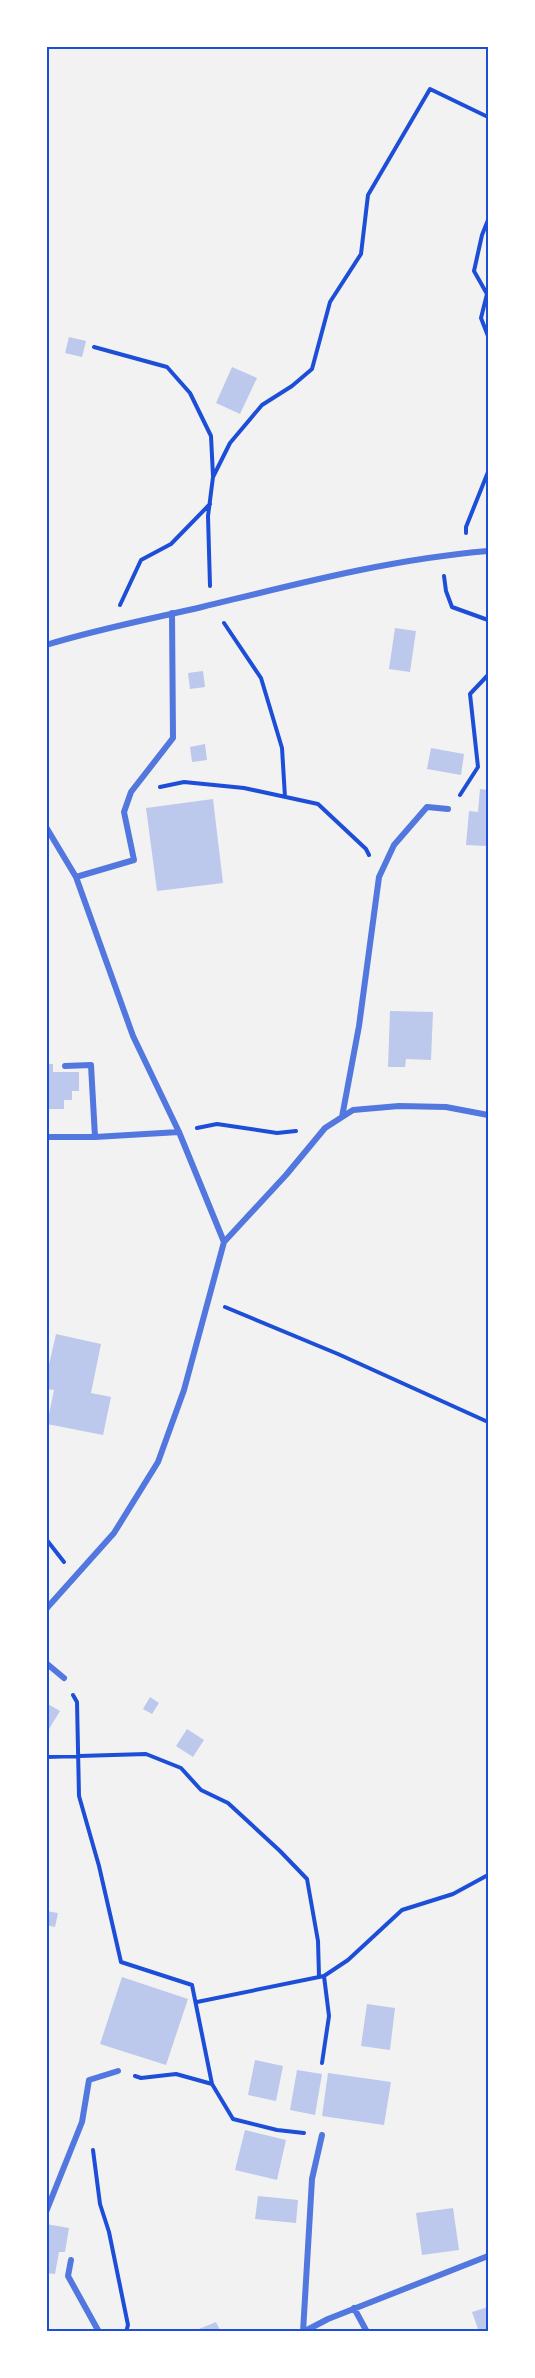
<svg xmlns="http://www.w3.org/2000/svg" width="535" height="2378" viewBox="0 0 535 2378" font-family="Overpass,sans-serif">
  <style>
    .building { fill: #bdc9ec }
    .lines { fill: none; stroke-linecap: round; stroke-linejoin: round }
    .path { stroke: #1d4ed8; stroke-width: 4 }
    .minor { stroke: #5277de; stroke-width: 6 }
    .neatline { fill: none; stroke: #1d4ed8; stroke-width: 2 }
  </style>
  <rect width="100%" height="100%" fill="#f2f2f2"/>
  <path class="building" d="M69,337L86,341L82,357L65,353Z
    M232,367L257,378L240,414L216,403Z
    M395,628L416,631L410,672L389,669Z
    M203,671L205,687L190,689L188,673Z
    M205,744L207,760L192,762L190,747Z
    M431,748L464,754L461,775L427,769Z
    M480,789L488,790V846L466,845L469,811L478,812Z
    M213,799L223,883L157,891L146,808Z
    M390,1011L433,1012L431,1060L406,1059L405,1067H388Z
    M46,1064H53V1072H79V1091H72V1100H64V1109H46Z
    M56,1334L101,1344L91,1393L111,1397L103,1435L47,1424L54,1390L46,1389V1378Z
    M150,1697L159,1703L152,1714L143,1709Z
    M46,1703L60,1711L46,1734Z
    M187,1729L204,1740L193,1757L176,1746Z
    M46,1911L58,1913L55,1927L46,1925Z
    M122,1977L188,1999L166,2065L100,2044Z
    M367,2004L395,2008L390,2050L361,2046Z
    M255,2060L283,2066L276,2101L248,2095Z
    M297,2070L322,2074L315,2115L290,2110Z
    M328,2073L391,2082L384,2125L322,2116Z
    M245,2130L286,2140L277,2180L235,2170Z
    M258,2196L298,2200L296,2223L255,2219Z
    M453,2208L459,2250L422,2255L416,2213Z
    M46,2224L69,2228L65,2252H59L55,2274L46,2273Z
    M488,2307V2332H479L472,2312Z
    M216,2322L221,2332H194V2331Z"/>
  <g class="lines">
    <path class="path" d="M488,220L482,235L474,271L487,294L481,318L488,336
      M94,347L167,367L190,393L211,436L213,476
      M488,400V401
      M466,533V527L488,472
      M444,576L446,591L452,607L488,620
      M210,586L208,516L213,477L230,443L262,405L292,386L312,369L330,302L361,254L368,195L430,89L488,117
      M120,605L141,560L171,544L210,504
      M224,623L261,678L282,748L285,797
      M160,787L184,782L244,788L318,804L366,849L369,855
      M460,795L478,767L470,694L488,675
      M46,1008V1016
      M197,1128L217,1124L277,1133L296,1131
      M225,1307L338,1354L488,1422
      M46,1539L64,1562
      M73,1695L77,1702L79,1796L99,1866L121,1962L192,1985L212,2084L176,2074L141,2078L135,2076
      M46,1757L146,1754L181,1768L201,1790L228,1803L280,1851L307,1879L318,1941L319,1976
      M324,1976L348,1960L402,1910L453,1894L488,1875
      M197,2002L324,1976L329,2016L322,2063
      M212,2084L233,2119L277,2130L304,2133
      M93,2150L100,2204L109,2232L128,2325L126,2332"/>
    <path class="minor" d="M46,645C98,629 150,619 202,607C297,584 391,559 488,551
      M46,827L76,877L133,1036L179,1132L224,1242L184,1390L158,1462L114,1533L46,1609
      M76,877L134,860L124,812L131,792L173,738L172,613
      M65,1066L91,1065L95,1137
      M342,1117L359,1026L379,877L394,845L427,807L448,809
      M46,1137H95L179,1132
      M224,1242L286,1175L325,1128L353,1110L399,1106L446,1107L488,1115
      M46,1663L64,1678
      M46,2212L82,2122L89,2080L118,2071
      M71,2260L68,2276L99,2332
      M354,2308L367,2332
      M303,2332L328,2319L488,2256
      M303,2332L312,2179L322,2135"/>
  </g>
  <rect width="535" height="2378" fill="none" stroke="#ffffff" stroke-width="96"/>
  <rect x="48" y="48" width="439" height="2282" class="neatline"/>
</svg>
